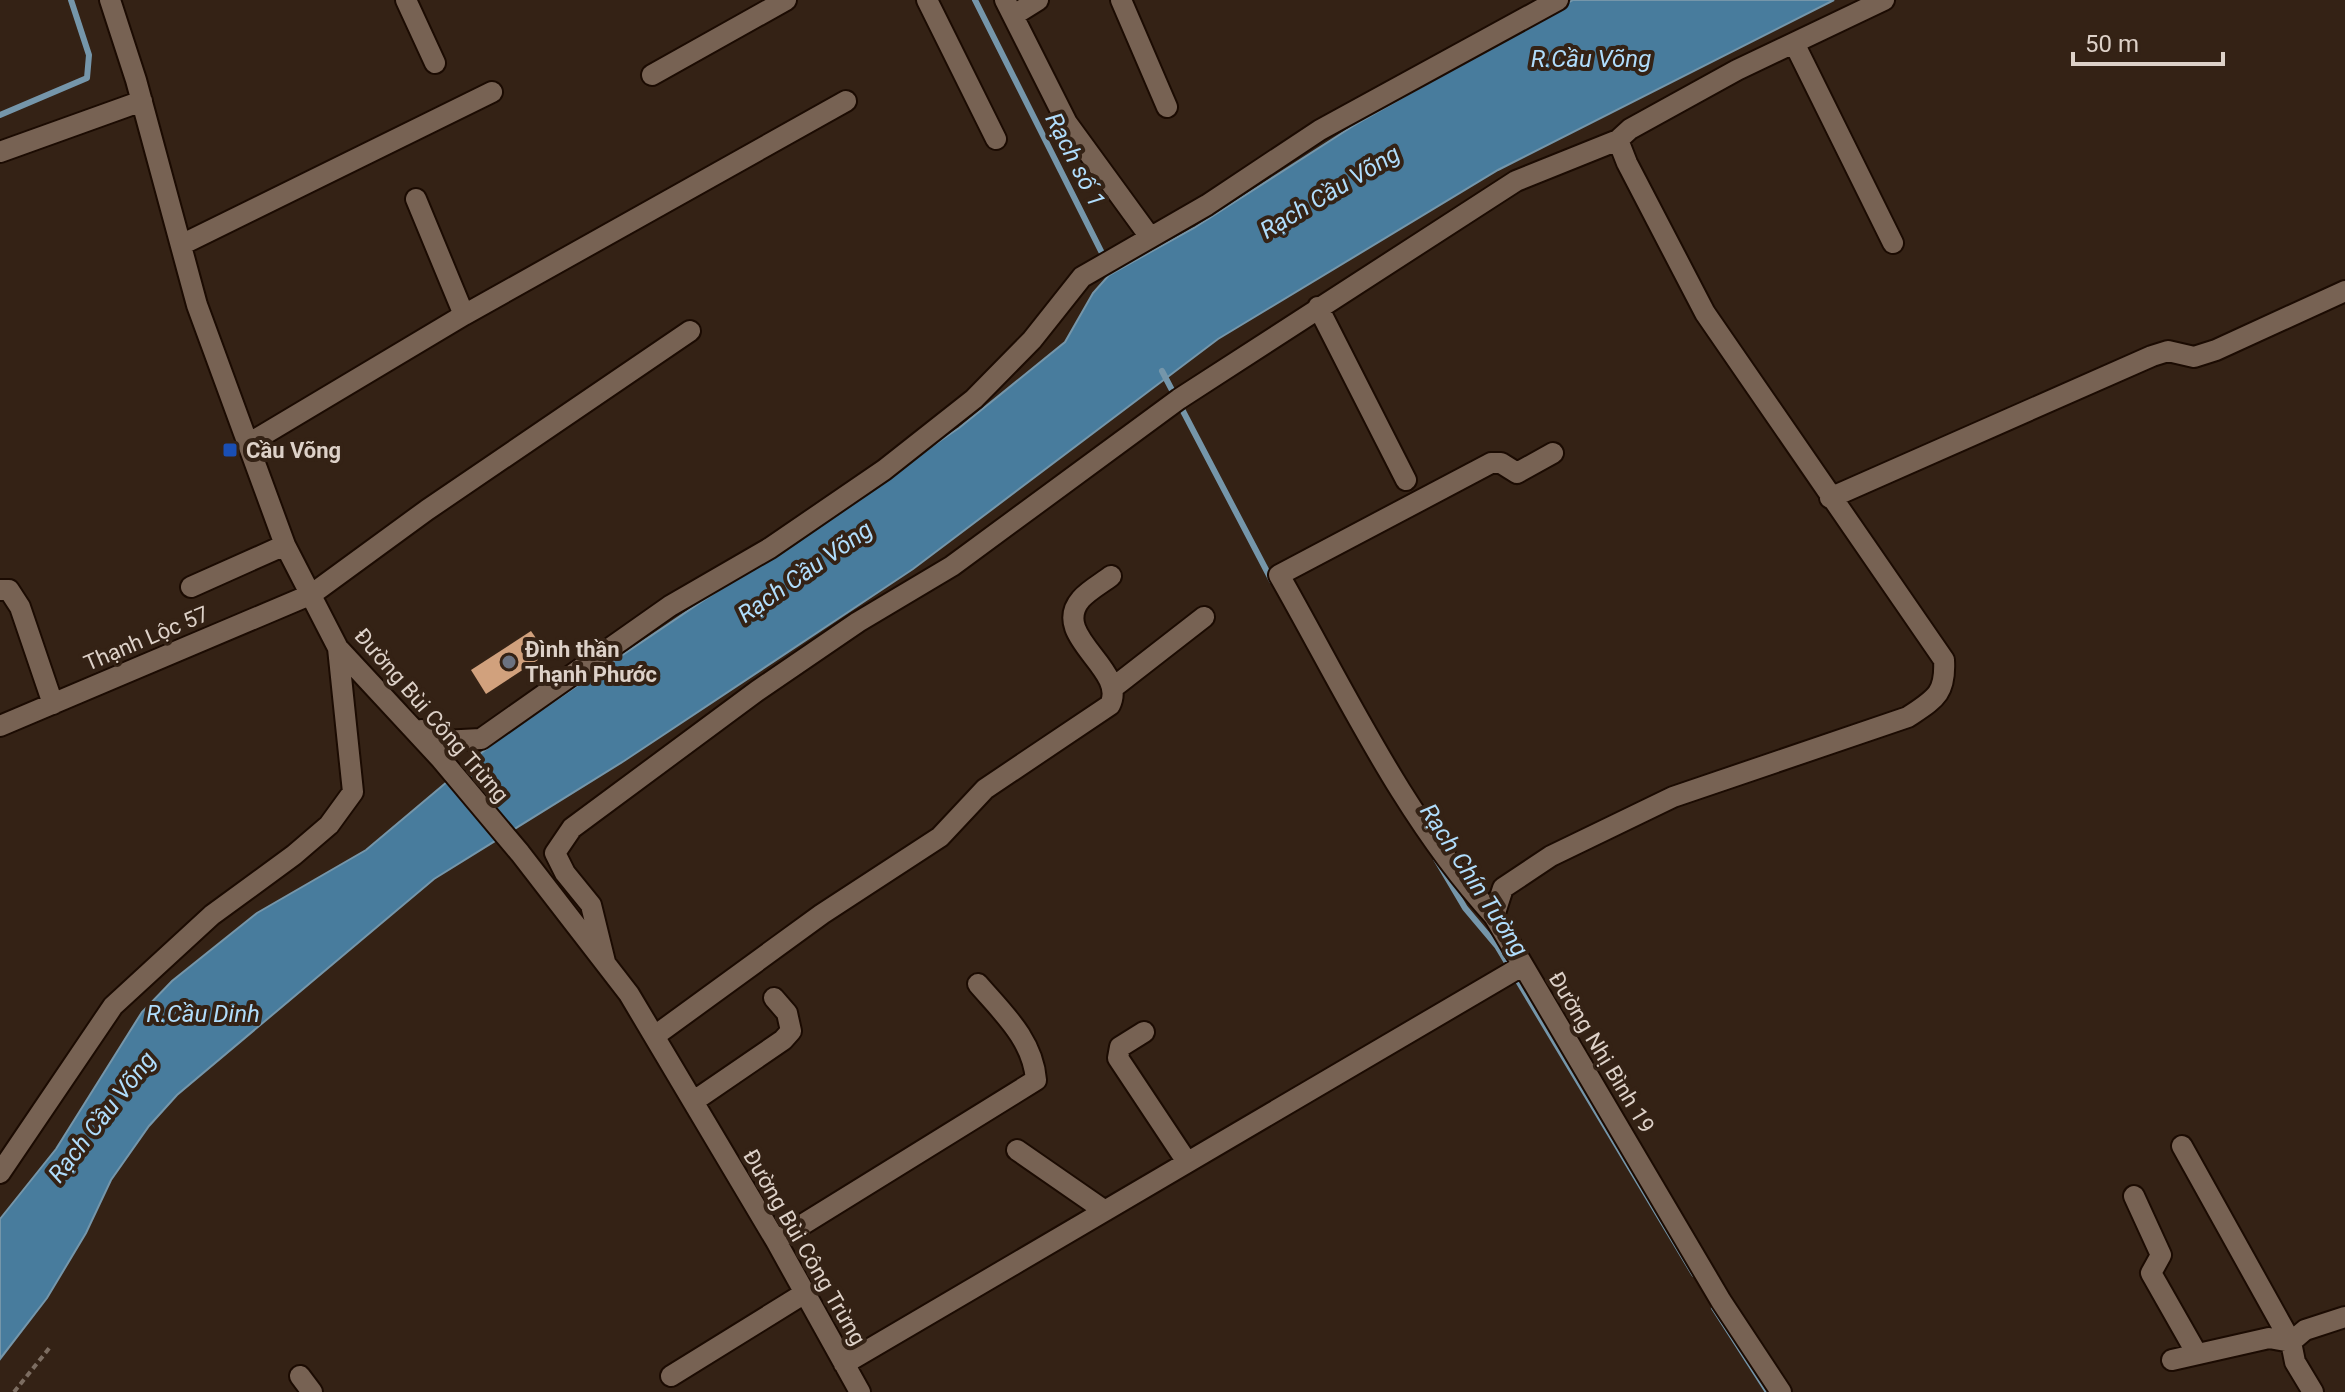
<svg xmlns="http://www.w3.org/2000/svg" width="2345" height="1392" viewBox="0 0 2345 1392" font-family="Roboto,sans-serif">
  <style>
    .water { fill: #487c9d; stroke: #7596aa; stroke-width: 2 }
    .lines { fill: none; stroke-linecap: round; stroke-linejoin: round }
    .stream { stroke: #7596aa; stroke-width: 6 }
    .building { fill: #d1a17d }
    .minor-casing { stroke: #1b0b02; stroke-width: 24 }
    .path { stroke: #7c6d61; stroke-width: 4; stroke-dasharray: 6 4; stroke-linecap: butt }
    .minor { stroke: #776253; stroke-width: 20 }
    .transit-dot { fill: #1a4fb4; stroke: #342215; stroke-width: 3 }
    .worship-dot { fill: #6b7280; stroke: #342215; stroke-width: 3 }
    .labels { text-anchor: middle; stroke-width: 8; stroke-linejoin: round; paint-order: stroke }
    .poi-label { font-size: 22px; font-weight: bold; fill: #ddd1c8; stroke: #342215; text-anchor: start }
    .street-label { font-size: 22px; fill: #ddd1c8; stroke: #342215 }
    .water-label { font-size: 24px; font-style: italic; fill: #b0ddfc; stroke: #342215 }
  </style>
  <rect width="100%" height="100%" fill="#342215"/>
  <path class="water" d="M1573,0H1834L1498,170L1218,339L913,569L624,761L434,879L177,1095L149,1126L111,1180L86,1233L47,1298L0,1359V1219L56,1149L142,1012L172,981L257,913L366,850L498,739L959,428L1065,342L1093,293L1109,275L1194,228L1353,126Z"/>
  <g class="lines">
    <path class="stream" d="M975,0L1106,261
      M0,115L87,78L89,55L71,0
      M1162,371L1272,581
      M1436,859L1465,908L1497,946L1694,1274
      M1714,1308L1768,1392"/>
  </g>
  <path class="building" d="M531,631L547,654L486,694L471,670Z"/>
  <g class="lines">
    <defs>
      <path id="minor" d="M110,0L136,80L197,305L285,545L338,648L441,759L520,853L629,994L776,1241L860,1392
        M406,0L435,63
        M927,0L996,139
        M1005,0L1067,123L1150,237
        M1121,0L1167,107
        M1014,15L1038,0
        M1794,43L1893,243
        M652,75L786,0
        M0,152L142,101
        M416,199L464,315
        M181,245L492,92
        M1318,307L1406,480
        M248,444L464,315L846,101
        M1553,453L1517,473L1501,463H1491L1279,575C1345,691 1404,818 1494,916L1721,1301L1781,1392
        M1830,498L2152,356L2168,351L2194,357L2216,350L2345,291
        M191,587L285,545
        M0,590H9L20,607L53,704
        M1114,687L1204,617
        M0,726L312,594L427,510L690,331
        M421,730L442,741L481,739L670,606L770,548L884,470L974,399L1032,340L1082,277L1207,205L1320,130L1558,0
        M1494,916L1503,888L1551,856L1673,797L1908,717C1935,699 1946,694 1944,660L1705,313L1627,163L1618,140
        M605,962L591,905L565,873L555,853L572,828L757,691L858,622L952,566L1179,399L1516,181L1618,140L1630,129L1737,70L1884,0
        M1144,1032L1120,1047L1118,1058L1187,1162
        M656,1035L822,914L940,837L985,789L1110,705C1128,669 1049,636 1081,599C1089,590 1102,583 1111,576
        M694,1101L783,1040L791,1031L787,1013L774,998
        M2182,1146L2291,1342L2295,1362L2313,1392
        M1017,1150L1105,1211
        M0,1173L113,1006L212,915L294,855L329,825L353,792L338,648
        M2134,1196L2161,1255L2151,1273L2197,1354
        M776,1241L1036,1080C1033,1040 1003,1013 978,984
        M2291,1342L2305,1330L2345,1317
        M2172,1360L2269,1338L2291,1342
        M844,1364L1522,966
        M300,1376L312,1392
        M671,1376L805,1293"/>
    </defs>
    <use href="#minor" class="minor-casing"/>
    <path class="path" d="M14,1392L51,1346"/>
    <use href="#minor" class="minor"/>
  </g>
  <rect class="transit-dot" x="222" y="442" width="16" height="16" rx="4"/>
  <circle class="worship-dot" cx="509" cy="662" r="8"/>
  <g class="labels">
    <g class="poi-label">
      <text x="246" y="458">Cầu Võng</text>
      <text x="525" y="657">Đình thần<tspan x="525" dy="25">Thạnh Phước</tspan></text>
    </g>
    <g class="street-label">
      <text transform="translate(146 638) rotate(-23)" y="8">Thạnh Lộc 57</text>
      <text transform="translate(432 715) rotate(49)" y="8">Đường Bùi Công Trừng</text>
      <text transform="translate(1602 1052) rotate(59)" y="8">Đường Nhị Bình 19</text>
      <text transform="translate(805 1247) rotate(60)" y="8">Đường Bùi Công Trừng</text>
    </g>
    <g class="water-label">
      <text x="1591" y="67">R.Cầu Võng</text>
      <text transform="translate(1075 160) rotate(63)" y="8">Rạch số 1</text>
      <text transform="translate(1330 192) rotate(-31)" y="8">Rạch Cầu Võng</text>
      <text transform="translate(805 572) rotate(-35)" y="8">Rạch Cầu Võng</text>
      <text transform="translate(1474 880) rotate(57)" y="8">Rạch Chín Tường</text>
      <text x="203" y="1022">R.Cầu Dinh</text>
      <text transform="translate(102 1117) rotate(-52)" y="8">Rạch Cầu Võng</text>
    </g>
  </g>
  <path d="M2073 52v12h150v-12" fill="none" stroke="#ddd1c8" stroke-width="4"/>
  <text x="2085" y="52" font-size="24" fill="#ddd1c8" stroke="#342215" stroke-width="6" paint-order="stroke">50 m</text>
</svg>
